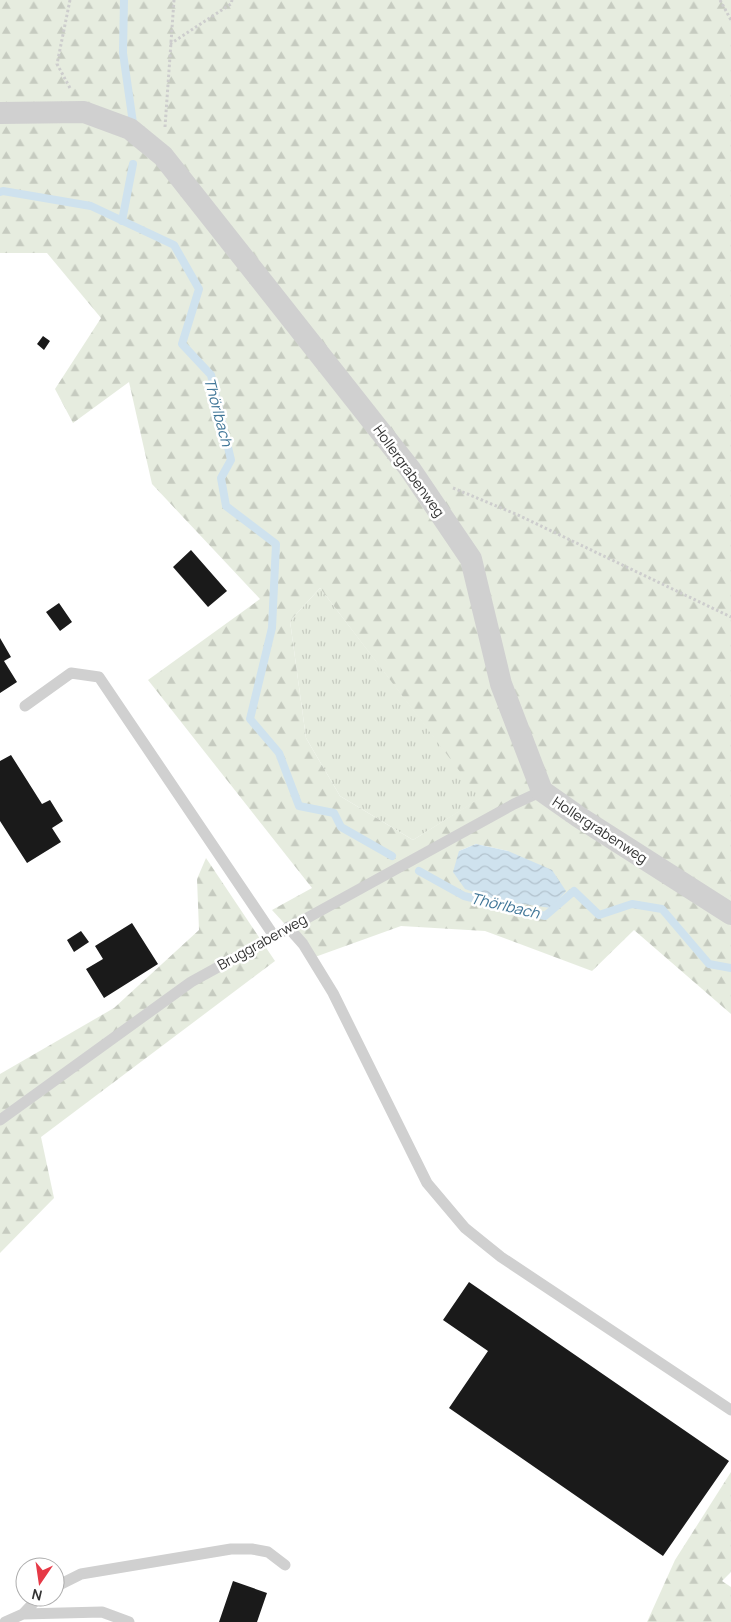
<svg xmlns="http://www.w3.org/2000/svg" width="731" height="1622" viewBox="0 0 731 1622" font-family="Manrope,sans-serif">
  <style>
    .grass { fill: url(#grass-tufts) }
    .forest { fill: url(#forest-firs); fill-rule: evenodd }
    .water { fill: url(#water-waves) }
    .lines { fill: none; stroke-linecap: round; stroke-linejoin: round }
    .stream { stroke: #cfe2ee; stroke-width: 8 }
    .building { fill: #1a1a1a }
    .path { stroke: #cdcdcd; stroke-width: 3; stroke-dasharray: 2.5 2.5; stroke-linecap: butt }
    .service { stroke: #d0d0d0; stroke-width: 11 }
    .minor { stroke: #d0d0d0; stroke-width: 22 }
    .labels { text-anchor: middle; stroke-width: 5; stroke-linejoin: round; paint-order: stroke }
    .street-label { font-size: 14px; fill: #333; stroke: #fff }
    .water-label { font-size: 15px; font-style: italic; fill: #3f7597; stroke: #fff }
  </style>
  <defs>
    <pattern id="grass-tufts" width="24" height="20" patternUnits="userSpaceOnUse" patternTransform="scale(1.25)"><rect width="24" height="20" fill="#e6ecdf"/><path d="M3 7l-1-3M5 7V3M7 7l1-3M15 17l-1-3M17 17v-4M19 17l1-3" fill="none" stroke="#c6cbc0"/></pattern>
    <pattern id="forest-firs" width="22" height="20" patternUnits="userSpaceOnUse" patternTransform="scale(1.25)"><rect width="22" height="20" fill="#e6ecdf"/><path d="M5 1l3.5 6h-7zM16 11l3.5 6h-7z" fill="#c6cbc0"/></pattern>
    <pattern id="water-waves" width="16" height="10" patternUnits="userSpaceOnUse" patternTransform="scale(1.25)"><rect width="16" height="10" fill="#cfe2ee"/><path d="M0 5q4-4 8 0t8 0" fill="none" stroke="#b2c2cd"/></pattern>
  </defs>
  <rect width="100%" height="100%" fill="#fff"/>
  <path class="grass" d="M320,588L481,798L413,840L340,796L306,738L290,621Z"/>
  <path class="forest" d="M0,0H731V1014L634,930L592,971L485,931L401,926L315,957L272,910L312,888L148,680L260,599L152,484L129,382L73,423L55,389L101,318L47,253H0ZM320,588L480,798L413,840L340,796L306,738L290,621ZM476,844L508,851H459Z
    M206,858L275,961L41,1137L54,1198L0,1253V1074L114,1008L199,930L197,879Z
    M731,1472V1572L722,1581L731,1587V1622H647L675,1560Z"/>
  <path class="water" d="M476,844L508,851L552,870L566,891L551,908L500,901L465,889L453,872L459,851Z"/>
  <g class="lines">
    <path class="stream" d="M124,0L123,53L133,123
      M0,192L3,191L91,206L174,245L199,289L182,344L211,375L231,460L221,478L226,506L276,544L272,628L250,719L279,753L299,806L334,813L341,827L392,856
      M122,221L133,164
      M419,871L464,896L545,916L574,891L599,915L632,904L662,909L709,964L731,968"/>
  </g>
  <path class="building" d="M43,336L50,341L44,350L37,344Z
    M191,550L227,591L208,607L173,567Z
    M59,603L72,622L60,631L46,612Z
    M0,638L11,657L4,661L17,682L0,693Z
    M11,755L42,804L50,800L63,821L52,828L61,842L27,863L0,821V761Z
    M132,923L158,964L104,998L86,969L103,959L95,946Z
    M81,931L89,942L74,952L67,940Z
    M469,1282L729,1461L663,1556L449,1408L488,1351L443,1320Z
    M233,1581L267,1593L257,1622H219Z"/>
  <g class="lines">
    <path class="path" d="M70,0L57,64L70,88
      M720,0L731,20
      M170,44L231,4L232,0
      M165,127L174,0
      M453,488L518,515L731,617"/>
    <path class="service" d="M25,706L71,673L99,677L274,936
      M288,927L303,944L333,993L427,1183L465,1228L501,1257L731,1410
      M0,1120L191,982L514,804L542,791
      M55,1587L81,1574L231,1549H252L268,1552L285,1565
      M23,1614L39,1597
      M5,1622L23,1614L102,1612L129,1622"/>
    <path class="minor" d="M0,113L84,112L130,129L163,156L410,469L471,559L501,684L542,791L579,817L731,914"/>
  </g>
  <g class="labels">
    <g class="street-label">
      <text transform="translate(409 471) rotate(54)" y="5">Hollergrabenweg</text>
      <text transform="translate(600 830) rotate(33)" y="5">Hollergrabenweg</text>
      <text transform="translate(262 942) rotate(-29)" y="5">Bruggraberweg</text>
    </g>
    <g class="water-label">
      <text transform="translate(218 412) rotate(75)" y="5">Thörlbach</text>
      <text transform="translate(505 906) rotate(13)" y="5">Thörlbach</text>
    </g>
  </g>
  <g transform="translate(40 1582) rotate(193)"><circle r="24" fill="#ffffff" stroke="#adadad"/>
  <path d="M0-4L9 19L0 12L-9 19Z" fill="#e63946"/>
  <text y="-8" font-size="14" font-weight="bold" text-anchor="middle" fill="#333333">N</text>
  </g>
</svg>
